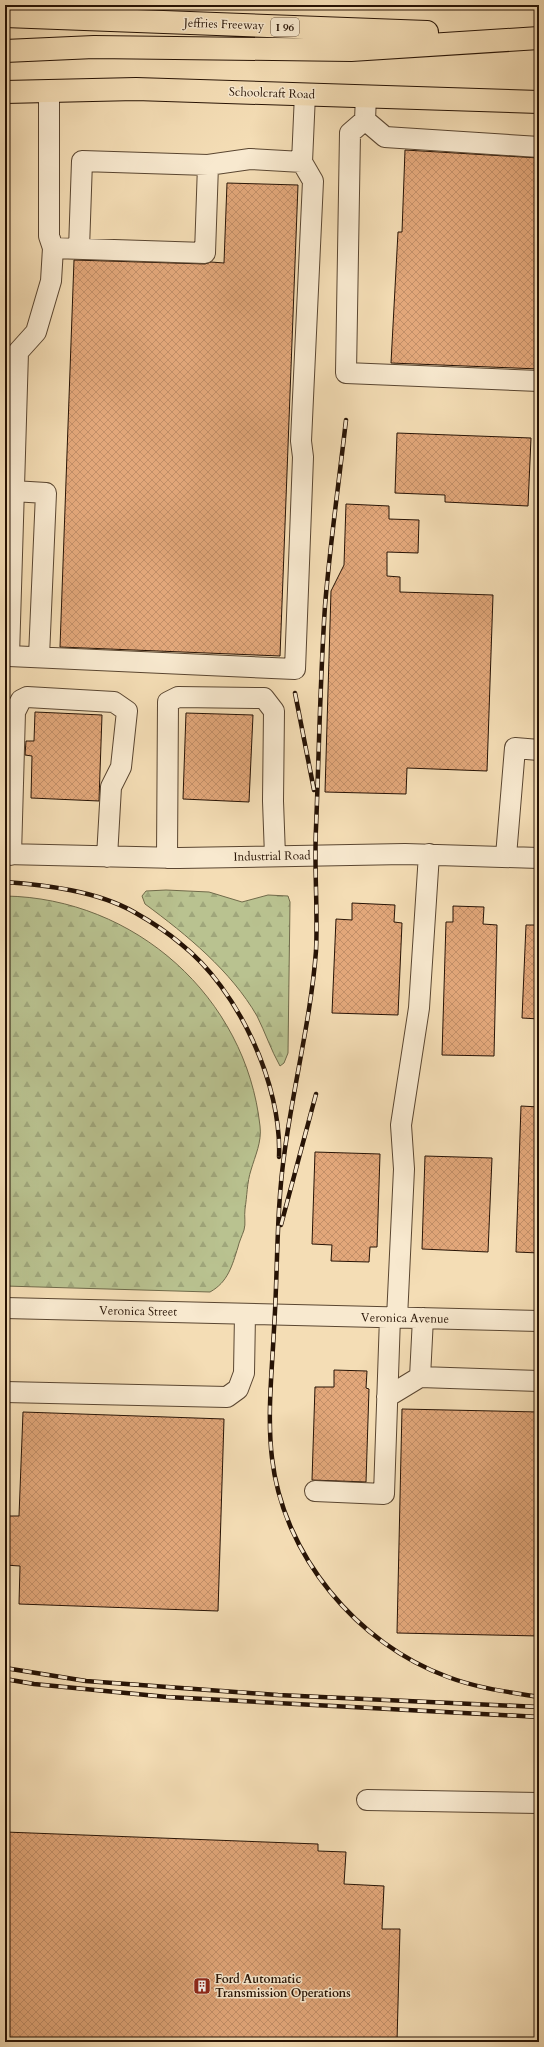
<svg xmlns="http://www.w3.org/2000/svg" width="544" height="2047" viewBox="0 0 544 2047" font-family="Cardo,serif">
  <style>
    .forest { fill: url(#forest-firs); stroke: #706a4a }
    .building { fill: url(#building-cross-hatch); stroke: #271305 }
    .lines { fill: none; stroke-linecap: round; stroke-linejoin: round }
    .minor-casing { stroke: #5a4631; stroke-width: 22 }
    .major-casing { stroke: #271305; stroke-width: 24 }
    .highway-casing { stroke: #271305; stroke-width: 24 }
    .minor { stroke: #f8e9cf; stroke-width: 20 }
    .major { stroke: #f4ddb5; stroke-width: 22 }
    .highway { stroke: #f4ddb5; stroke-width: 22 }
    .rail-casing { stroke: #271305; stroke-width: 4.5 }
    .rail { stroke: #f8e9cf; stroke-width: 3; stroke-dasharray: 9; stroke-linecap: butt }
    .labels { text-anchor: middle; stroke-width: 3; stroke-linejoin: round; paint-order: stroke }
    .shield { fill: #f8e9cf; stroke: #665342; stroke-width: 1 }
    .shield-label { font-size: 11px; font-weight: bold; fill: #271305 }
    .street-label { font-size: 12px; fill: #271305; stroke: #f8e9cf }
    .poi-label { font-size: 12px; font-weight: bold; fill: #271305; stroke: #f8e9cf; text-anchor: start }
  </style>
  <defs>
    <pattern id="forest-firs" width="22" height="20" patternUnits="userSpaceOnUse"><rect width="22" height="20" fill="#b9c290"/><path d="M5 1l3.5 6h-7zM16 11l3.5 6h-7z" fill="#9fa67b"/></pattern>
    <pattern id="building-cross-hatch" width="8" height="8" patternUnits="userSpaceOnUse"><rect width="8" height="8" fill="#e2a77a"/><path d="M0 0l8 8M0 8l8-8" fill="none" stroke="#c28f68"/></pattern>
  </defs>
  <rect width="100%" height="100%" fill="#f4ddb5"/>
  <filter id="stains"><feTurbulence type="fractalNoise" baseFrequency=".005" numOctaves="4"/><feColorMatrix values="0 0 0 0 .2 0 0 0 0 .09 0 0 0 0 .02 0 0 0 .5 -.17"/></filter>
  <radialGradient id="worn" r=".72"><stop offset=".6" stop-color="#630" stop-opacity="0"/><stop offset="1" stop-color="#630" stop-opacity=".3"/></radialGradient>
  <path class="forest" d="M166,890L209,892L242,902L268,895L288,896L290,902L288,1053L284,1063L280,1066C271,1050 265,1032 257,1016C231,971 187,935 145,904L142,896L146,891Z
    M5,896C135,898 246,997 260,1126C262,1142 255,1156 251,1170C247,1182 247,1197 245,1209C244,1216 246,1224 244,1230C242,1236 239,1242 238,1247C232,1266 228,1282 210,1292L5,1286Z"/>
  <path class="building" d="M405,150L539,158V369L391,363L398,232H402Z
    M227,183L298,185L280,656L60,647L74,260L205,264L211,262L224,263Z
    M397,433L531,438L528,506L445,502V495L395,493Z
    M346,504L389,506V519L419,520L418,553L387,552V576L400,577V592L493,595L487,771L407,768L406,794L325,792L331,591L344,565Z
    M35,712L102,715L99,801L31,798L32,756L25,755L26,741H34Z
    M186,713L253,715L249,802L183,799Z
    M352,903L395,905L394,922L402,923L398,1015L332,1013L336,919L352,920Z
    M453,906L484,907L483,924L497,925L494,1056L442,1055L446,922H453Z
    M526,925H539V1019L522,1018Z
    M521,1106L539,1107V1253L516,1252Z
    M315,1152L380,1154L377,1247H370L369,1262L331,1261L332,1245L312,1244Z
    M425,1156L492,1158L488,1252L422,1249Z
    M334,1370L367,1371L366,1388L369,1389L366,1482L312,1480L315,1387H334Z
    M402,1409L539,1412V1636L397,1633Z
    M23,1412L224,1419L218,1611L19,1604L20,1566L5,1565V1516H19Z
    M5,1832L291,1843L318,1844V1851L346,1852L344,1884L384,1886L382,1929H400L397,2042H5Z"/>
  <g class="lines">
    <defs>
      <path id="minor" d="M49,91V236L53,248L205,253L208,165L250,159L302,162L305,94
        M366,96L365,120L350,133L346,373L539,381
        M365,120L385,137L539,147
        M53,248L51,281L36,332L18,352L9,656L295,669L303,457L301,441L313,181L302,162
        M79,249L82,161L208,165
        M13,491L46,493L39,657
        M5,854L179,858L405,854L539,858
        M11,855L15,712L21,700L27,697L114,702L127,711L121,767L111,787L107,857
        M506,856L515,748L539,750
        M167,858L168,702L178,697L264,698L274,711L273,801L275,856
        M5,1308L539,1321
        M397,1318L404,1169L401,1125L419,1008L429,854
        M423,1318L420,1377L539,1381
        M5,1392L227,1397L238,1389L244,1373L245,1314
        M387,1397L420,1377
        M315,1491L384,1494L390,1317
        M367,1800L539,1803"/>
      <path id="major" d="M5,92L136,89L539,102"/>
      <path id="highway" d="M5,16L427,32
        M5,51L94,47L351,50L539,38"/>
    </defs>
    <use href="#minor" class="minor-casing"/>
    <use href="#major" class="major-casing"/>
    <use href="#highway" class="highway-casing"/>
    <use href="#minor" class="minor"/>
    <use href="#major" class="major"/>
    <use href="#highway" class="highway"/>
    <defs>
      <path id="rail" d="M346,420C339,482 330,544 325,606C320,680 319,754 316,828C314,869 318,910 316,951C311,1017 294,1083 285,1149C276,1209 278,1269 274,1329C272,1371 267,1416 272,1458C283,1555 357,1644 448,1677C477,1688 508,1692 539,1697
        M295,693L314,790
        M5,882C46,885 97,891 134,912C150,921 167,932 181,944C238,989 282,1084 279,1157
        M281,1225L316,1094
        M5,1668L86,1681L278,1695L539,1707
        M5,1679L34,1684L167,1697L539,1717"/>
    </defs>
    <use href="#rail" class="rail-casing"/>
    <use href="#rail" class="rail"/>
  </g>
  <defs>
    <symbol id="building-square" viewBox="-11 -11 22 22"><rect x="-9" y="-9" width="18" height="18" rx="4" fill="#8f2418" stroke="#f8e9cf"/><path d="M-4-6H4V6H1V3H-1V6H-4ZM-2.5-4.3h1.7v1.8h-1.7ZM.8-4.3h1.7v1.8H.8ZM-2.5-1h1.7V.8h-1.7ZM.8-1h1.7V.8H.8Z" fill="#fff"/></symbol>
  </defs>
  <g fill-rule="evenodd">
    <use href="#building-square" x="192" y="1976" width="20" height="20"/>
  </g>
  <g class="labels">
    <rect class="shield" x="271" y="18" width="28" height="18" rx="3"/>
    <g class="shield-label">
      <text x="285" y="31">I 96</text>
    </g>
    <g class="street-label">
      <text transform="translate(224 24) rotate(2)" y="4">Jeffries Freeway</text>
      <text transform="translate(272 93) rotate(2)" y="4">Schoolcraft Road</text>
      <text transform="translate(272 856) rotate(-1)" y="4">Industrial Road</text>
      <text transform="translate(138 1311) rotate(1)" y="4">Veronica Street</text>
      <text transform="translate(405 1318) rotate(1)" y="4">Veronica Avenue</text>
    </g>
    <g class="poi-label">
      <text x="215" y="1983">Ford Automatic<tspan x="215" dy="14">Transmission Operations</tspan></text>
    </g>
  </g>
  <rect width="544" height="2047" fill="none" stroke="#f4ddb5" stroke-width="20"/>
  <rect x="6" y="6" width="532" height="2035" fill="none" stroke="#271305" stroke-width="2"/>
  <rect x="10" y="10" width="524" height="2027" fill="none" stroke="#271305"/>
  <rect width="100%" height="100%" filter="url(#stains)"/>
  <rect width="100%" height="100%" fill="url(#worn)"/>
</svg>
